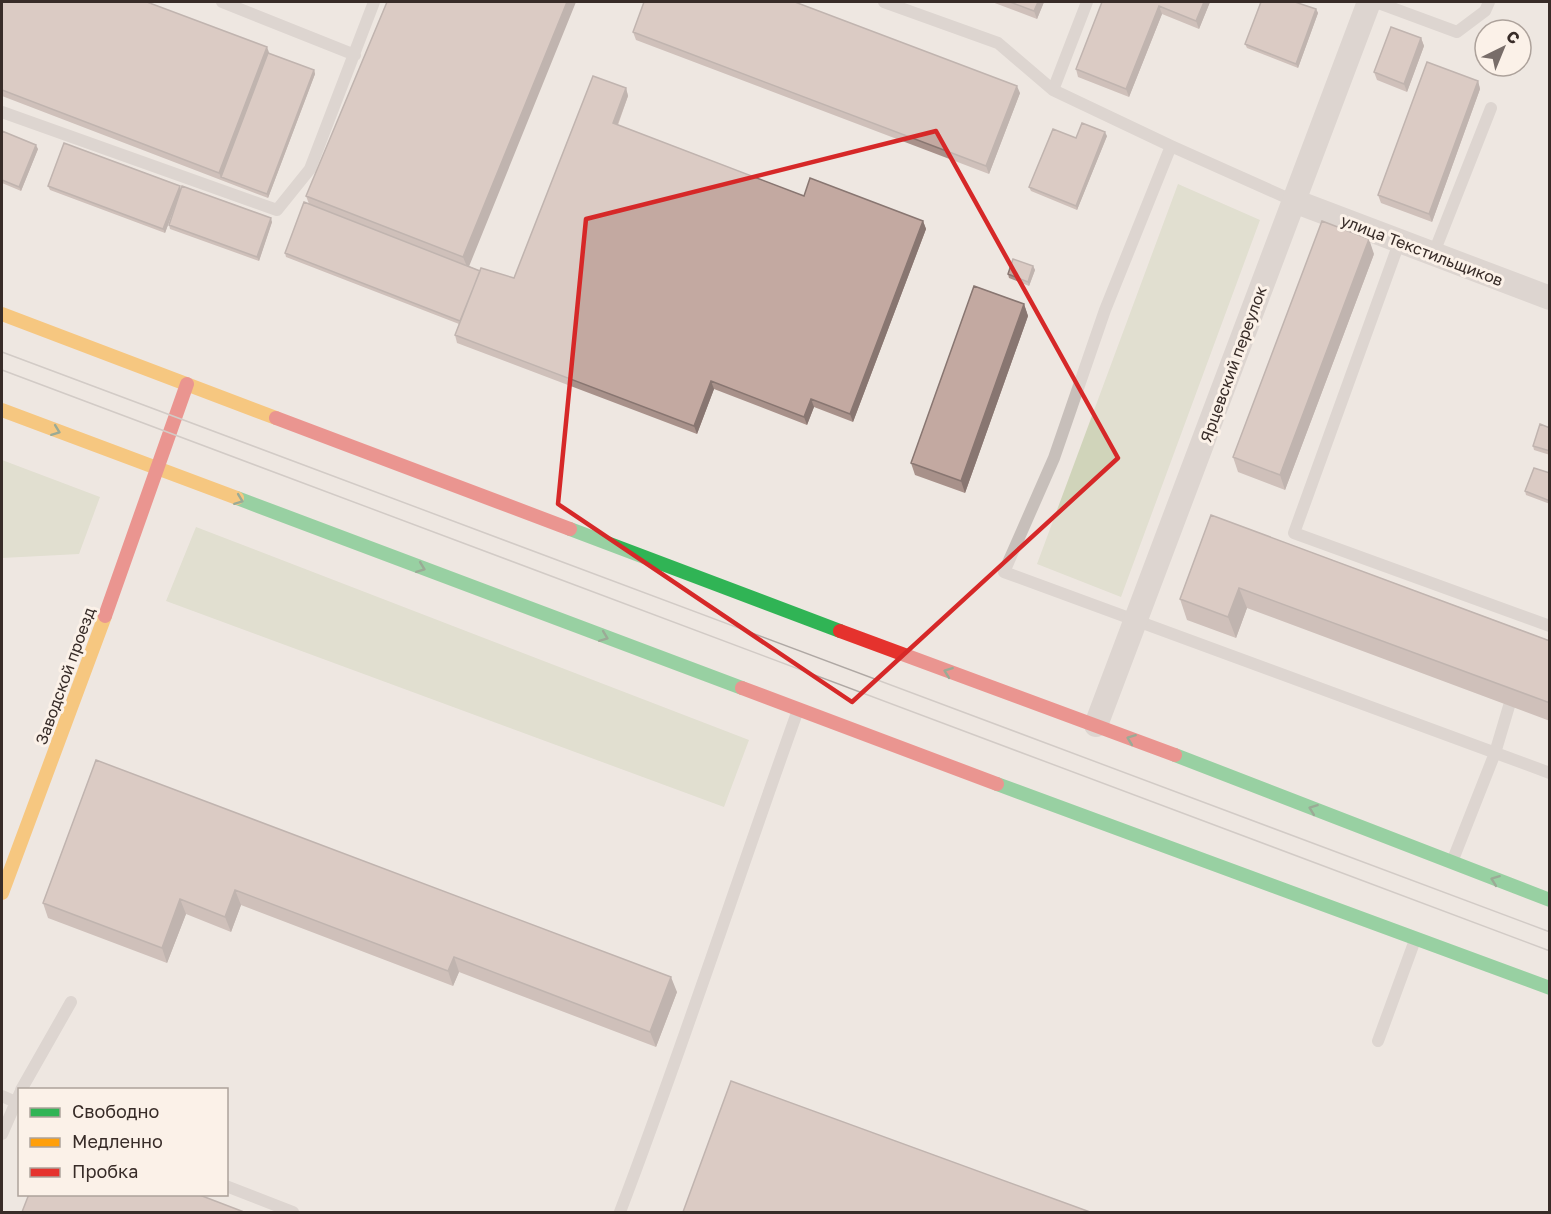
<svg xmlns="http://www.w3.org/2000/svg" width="1551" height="1214" viewBox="0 0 1551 1214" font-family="'Golos Text',sans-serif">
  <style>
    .green { fill: #d0d4ba }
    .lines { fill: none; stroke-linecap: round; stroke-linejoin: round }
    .lane { stroke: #c7bfba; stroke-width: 12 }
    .street { stroke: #c7bfba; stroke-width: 24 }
    .fast { stroke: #30b455; stroke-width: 14 }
    .slow { stroke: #ff9f0a; stroke-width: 14 }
    .jam { stroke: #e5322d; stroke-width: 14 }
    .tram { stroke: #afa8a4; stroke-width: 1.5 }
    .wall { fill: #a8918a }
    .shaded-wall { fill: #887671 }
    .building { fill: #c3a9a1; stroke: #887671; stroke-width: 1.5 }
    .oneway { stroke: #35623a }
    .marked { fill: none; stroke: #d62828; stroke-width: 4.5; stroke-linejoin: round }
    .labels { text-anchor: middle; stroke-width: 6; stroke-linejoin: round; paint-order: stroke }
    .street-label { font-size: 16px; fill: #382c28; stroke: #fbf1e8 }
  </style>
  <rect width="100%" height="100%" fill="#eee7e1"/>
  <path class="green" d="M1178,184L1260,220L1121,597L1037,564Z
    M2,460L100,497L79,554L2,558Z
    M196,527L749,740L724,807L166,601Z"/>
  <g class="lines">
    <path class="lane" d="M222,2L355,55
      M884,2L998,43L1053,90L1171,146
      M1376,2L1457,32L1485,11L1489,2
      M1053,90L1087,2
      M2,112L277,210L310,169L374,2
      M1294,201L1171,146L1105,310L1054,458L1004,572L1550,773
      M1399,243L1294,533L1550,626
      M1433,255L1491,108
      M1452,862L1495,753L1509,706
      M1378,1041L1415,940
      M21,1090L71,1002
      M2,1096L20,1104
      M2,1134L20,1093
      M226,1186L293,1212
      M620,1212C683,1047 738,877 798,710"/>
    <path class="street" d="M1294,201L1550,298
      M1096,725L1369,2"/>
    <path class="fast" d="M237,498L742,688
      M570,529L840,631
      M1175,755L1550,900
      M997,784L1550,988"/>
    <path class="slow" d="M2,314L276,418
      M2,410L237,498
      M2,893L105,616"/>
    <path class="jam" d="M276,418L570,529
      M105,616L187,384
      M840,631L1175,755
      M742,688L997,784"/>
    <path class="tram" d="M2,352L1550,932
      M2,370L1550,951"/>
  </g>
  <path class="wall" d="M2,2L270,54L314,70L315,74L268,198L2,96Z
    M387,2L469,266L480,271L514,278L626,88L628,96L618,125L804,196L923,221L926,229L853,422L814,407L807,425L714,389L697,434L457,343L455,335L459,324L286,257L285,253L309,204L306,196Z
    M992,2H1044L1037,19Z
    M1102,2H1210L1199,29L1162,14L1129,97L1078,77L1076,69Z
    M1316,9L1318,13L1298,68L1247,48L1245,44Z
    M633,32L1020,93L989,174L636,40Z
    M1421,38L1424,46L1407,92L1377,80L1374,72Z
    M1478,81L1480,89L1432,222L1381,203L1378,195Z
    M2,131L38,149L21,191L2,183Z
    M1107,136L1077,210L1031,191L1029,187L1076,138Z
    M48,186L181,190L272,222L259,261L170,229L169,225L179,195L165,233L50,190Z
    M1374,254L1285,490L1238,472L1233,457Z
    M1033,266L1035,270L1029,286L1009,278L1008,274Z
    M1024,304L1028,316L965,493L915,475L911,463Z
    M1550,428V455L1534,450L1533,446Z
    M1550,473V504L1526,495L1525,491Z
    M1211,515L1550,641V721L1247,608L1236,638L1187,620L1180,599Z
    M96,760L677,992L656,1047L459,972L453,986L241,905L231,932L186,914L167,963L48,918L43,903Z"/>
  <path class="shaded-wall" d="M567,2H576L468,269L463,257Z
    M1038,2H1044L1037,19L1034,11Z
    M1204,2H1210L1199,29L1196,21Z
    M1159,6L1162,14L1129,97L1126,89Z
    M1316,9L1318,13L1298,68L1296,64Z
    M1421,38L1424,46L1407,92L1404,84Z
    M267,47L270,55L221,177L219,173Z
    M314,70L315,74L268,198L267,194Z
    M1478,81L1480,89L1432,222L1429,214Z
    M1017,86L1020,93L989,174L986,166Z
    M626,88L628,96L615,131L613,123Z
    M1105,132L1107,136L1077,210L1076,206Z
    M36,145L38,149L21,191L19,187Z
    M180,186L181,190L165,233L163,229Z
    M271,218L272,222L259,261L257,257Z
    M923,221L926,229L853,422L850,414Z
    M1369,239L1374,254L1285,490L1280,475Z
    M1033,266L1035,270L1029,286L1028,282Z
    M1024,304L1028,316L965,493L961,481Z
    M711,381L714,389L697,434L694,426Z
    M811,399L814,407L807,425L804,417Z
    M1239,588L1247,608L1236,638L1228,617Z
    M235,890L241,905L231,932L225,917Z
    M180,899L186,914L167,963L162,948Z
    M454,957L459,972L453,986L448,971Z
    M671,977L677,992L656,1047L650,1032Z"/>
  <path class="building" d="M2,2H147L267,47L219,173L2,90Z
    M387,2H567L463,257L306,196Z
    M644,2H795L1017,86L986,166L633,32Z
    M1010,2H1038L1034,11Z
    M1102,2H1204L1196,21L1159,6L1126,89L1076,69Z
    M1261,2H1295L1316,9L1296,64L1245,44Z
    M1391,27L1421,38L1404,84L1374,72Z
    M268,53L314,70L267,194L221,177Z
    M1427,62L1478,81L1429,214L1378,195Z
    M593,76L626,88L613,123L804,196L810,178L923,221L850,414L811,399L804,417L711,381L694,426L455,335L481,268L514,278Z
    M1082,123L1105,132L1076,206L1029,187L1053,129L1076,138Z
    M2,131L36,145L19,187L2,180Z
    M64,143L180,186L163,229L48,186Z
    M182,186L271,218L257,257L169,225Z
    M304,202L480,271L460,321L285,253Z
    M1322,221L1369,239L1280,475L1233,457Z
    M1013,259L1033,266L1028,282L1008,274Z
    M974,286L1024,304L961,481L911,463Z
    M1540,424L1550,428V451L1533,446Z
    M1534,468L1550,473V501L1525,491Z
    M1211,515L1550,641V703L1239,588L1228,617L1180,599Z
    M96,760L671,977L650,1032L454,957L448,971L235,890L225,917L180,899L162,948L43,903Z
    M731,1081L1090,1212H683Z
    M29,1194H197L244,1212H22Z"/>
  <defs><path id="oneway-chevron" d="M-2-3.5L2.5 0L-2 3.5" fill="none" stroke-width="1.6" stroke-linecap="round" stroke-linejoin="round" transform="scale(1.5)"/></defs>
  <g class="oneway">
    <use href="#oneway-chevron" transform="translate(56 431) rotate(21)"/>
    <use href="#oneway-chevron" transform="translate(239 500) rotate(21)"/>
    <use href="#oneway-chevron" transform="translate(421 568) rotate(21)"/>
    <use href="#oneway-chevron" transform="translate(604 637) rotate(21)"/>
    <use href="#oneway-chevron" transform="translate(948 672) rotate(-160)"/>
    <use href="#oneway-chevron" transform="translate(1131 739) rotate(-159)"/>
    <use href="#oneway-chevron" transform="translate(1313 809) rotate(-159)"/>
    <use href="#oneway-chevron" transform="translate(1495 880) rotate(-159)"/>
  </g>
  <path d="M0 0H1551V1214H0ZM936,131L1118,458L852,702L558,504L586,219Z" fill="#eee7e1" fill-opacity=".55" fill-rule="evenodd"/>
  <path class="marked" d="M936,131L1118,458L852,702L558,504L586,219Z"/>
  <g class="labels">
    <g class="street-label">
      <text transform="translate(1422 250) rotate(21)" y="6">улица Текстильщиков</text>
      <text transform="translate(1233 364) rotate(-70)" y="6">Ярцевский переулок</text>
      <text transform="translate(65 676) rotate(-70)" y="6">Заводской проезд</text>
    </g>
  </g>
  <rect width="1551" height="1214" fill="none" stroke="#382c28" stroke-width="6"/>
  <rect x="18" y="1088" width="210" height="108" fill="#fbf1e8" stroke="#ada29b" stroke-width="1.5"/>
  <rect x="30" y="1108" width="30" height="9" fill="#30b455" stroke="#ada29b" stroke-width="1.5"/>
  <text x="72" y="1118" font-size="18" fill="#382c28">Свободно</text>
  <rect x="30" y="1138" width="30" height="9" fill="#ff9f0a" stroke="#ada29b" stroke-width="1.5"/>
  <text x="72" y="1148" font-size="18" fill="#382c28">Медленно</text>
  <rect x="30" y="1168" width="30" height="9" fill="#e5322d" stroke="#ada29b" stroke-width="1.5"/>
  <text x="72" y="1178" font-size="18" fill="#382c28">Пробка</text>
  <g transform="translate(1503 48) rotate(43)"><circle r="28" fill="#fbf1e8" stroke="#ada29b" stroke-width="1.5"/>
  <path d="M0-4.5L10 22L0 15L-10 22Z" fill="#786d69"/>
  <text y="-9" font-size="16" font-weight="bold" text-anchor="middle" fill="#382c28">С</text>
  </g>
</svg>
